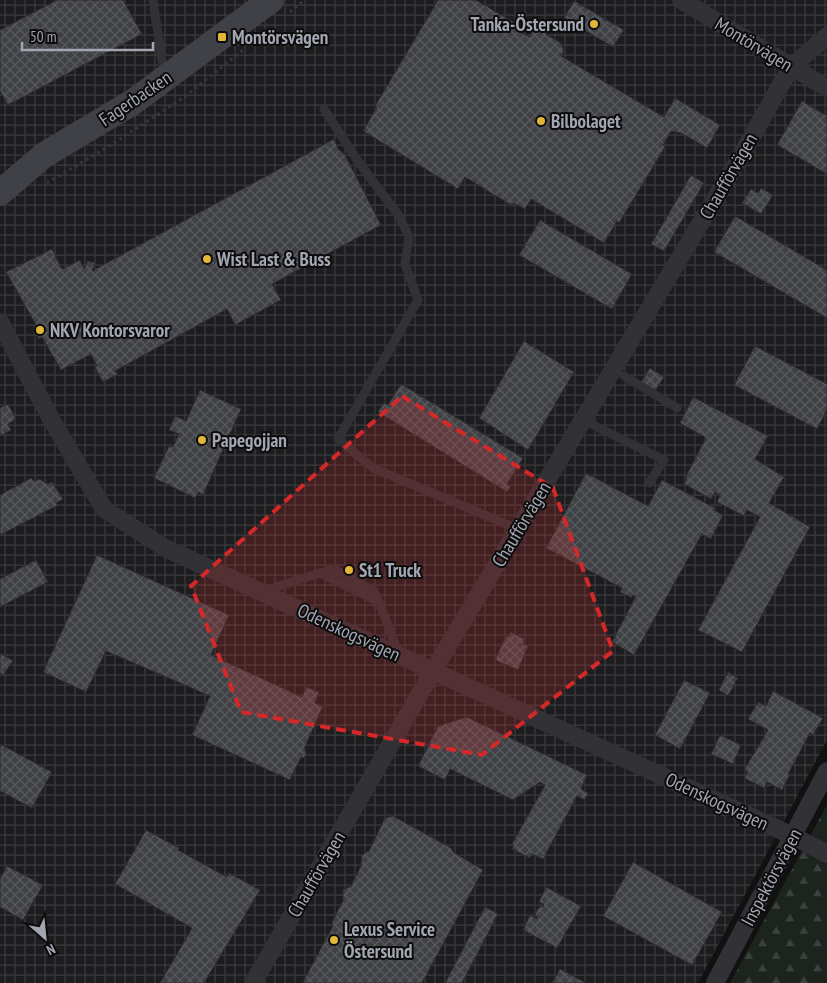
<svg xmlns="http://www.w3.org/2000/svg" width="827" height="983" viewBox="0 0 827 983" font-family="'PT Sans Narrow',sans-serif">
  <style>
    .industrial { fill: url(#industrial-grid) }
    .forest { fill: url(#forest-firs) }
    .building { fill: url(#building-cross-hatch); stroke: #2b2b2e }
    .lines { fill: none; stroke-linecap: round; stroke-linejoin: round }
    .path { stroke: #38393d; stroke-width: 3; stroke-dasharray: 2.5 4; stroke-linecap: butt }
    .lane { stroke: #323236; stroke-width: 9 }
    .street { stroke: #323236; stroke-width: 18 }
    .secondary { stroke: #404146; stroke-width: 26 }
    .marked { fill: #d62828; fill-opacity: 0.2; stroke: #d62828; stroke-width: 4; stroke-dasharray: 10 6; stroke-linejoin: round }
    .poi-dot { fill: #e2b638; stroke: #0c0c0d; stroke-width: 2 }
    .labels { text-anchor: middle; stroke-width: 4; stroke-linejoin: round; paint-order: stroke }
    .poi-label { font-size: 19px; font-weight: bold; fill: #a3a6b1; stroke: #0c0c0d; text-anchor: start }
    .street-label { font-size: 19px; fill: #a3a6b1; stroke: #0c0c0d }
  </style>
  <defs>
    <pattern id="industrial-grid" width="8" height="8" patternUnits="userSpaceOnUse" patternTransform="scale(1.25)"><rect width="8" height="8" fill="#1d1d1f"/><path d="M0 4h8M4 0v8" fill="none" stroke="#3b3b3d"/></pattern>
    <pattern id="forest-firs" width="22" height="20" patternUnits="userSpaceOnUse" patternTransform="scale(1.25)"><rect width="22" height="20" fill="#1d241e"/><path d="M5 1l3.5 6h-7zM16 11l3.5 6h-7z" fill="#3b413c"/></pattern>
    <pattern id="building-cross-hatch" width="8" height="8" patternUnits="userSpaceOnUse" patternTransform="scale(1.25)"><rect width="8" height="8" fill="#404145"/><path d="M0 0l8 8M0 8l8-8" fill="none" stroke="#58595d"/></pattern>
  </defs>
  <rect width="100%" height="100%" fill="#111112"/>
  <path class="industrial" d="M0,0H827V740L698,983H0Z"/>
  <path class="forest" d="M827,805V983H730Z"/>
  <path class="building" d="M57,0H123L142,34L8,105L0,91V30Z
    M438,0H476L515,23L517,30L529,37L535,27L543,28L547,35L561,43L564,51L561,56L664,117L675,98L720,125L707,148L681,133L671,131L663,145L665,147L619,223L617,221L604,243L531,199L525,209L513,203L511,205L465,177L458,189L363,131L377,107L375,106Z
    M574,1L624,30L613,47L564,18Z
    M802,101L827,116V174L777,145Z
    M334,139L338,149L345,155L381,225L272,284L281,300L235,325L227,309L115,371L118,374L103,382L95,368L97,366L91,354L61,370L42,337L39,339L33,328L36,325L6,272L52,249L62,269L80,260L84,269L88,261L95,263L92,271Z
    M691,175L704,183L664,251L651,244Z
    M761,188L773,195L761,214L742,203L751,189L758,193Z
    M735,216L827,270V318L714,252Z
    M540,220L632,274L612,309L519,255Z
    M524,341L574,372L528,450L479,418Z
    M755,346L827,384V410L817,429L734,385Z
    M650,368L664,377L655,391L641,382Z
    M401,384L523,458L507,484L511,486L507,492L378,412L384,403L388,405Z
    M200,390L241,409L203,495L198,492L195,498L154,478L169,446L173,447L179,434L169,430L175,416L186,421Z
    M693,397L768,436L755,459L784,477L769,503L810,527L742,652L698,630L760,517L747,510L744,516L717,502L720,495L715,492L711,499L684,484L687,477L686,476L706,438L680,423Z
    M8,404L16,419L8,424L11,430L0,436V408Z
    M586,473L648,506L662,480L715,508L714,510L723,515L711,539L702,534L634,655L612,642L636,596L633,595L632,598L620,592L622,588L546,548Z
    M31,478L34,481L39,479L48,484L52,482L63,499L56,503L58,505L0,535V495Z
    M97,555L229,615L211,655L302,697L306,687L319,692L315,703L323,706L304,749L306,750V755L303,758L301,757L290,780L192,735L210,696L106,651L86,692L43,672Z
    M36,560L48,582L0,607V579Z
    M510,632L525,639L523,644L528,646L518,670L495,660L506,636L508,637Z
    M0,653L13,661L3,675L0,673Z
    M728,672L738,678L728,696L719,690Z
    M684,680L710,693L680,749L655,735Z
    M773,691L823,718L813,735L810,733L788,774H790L782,790L767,782L764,788L744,778L748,772L744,770L768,730L748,719L758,702L766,706Z
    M467,717L587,775L581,789L588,793L585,800L577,796L543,859L532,854L530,858L512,849L514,845L512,844L545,785L540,782L513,800L450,769L445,780L418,766L438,726Z
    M720,735L741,745L733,764L711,754Z
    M0,744L52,772L32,808L0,791Z
    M393,816L451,848L453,852L483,870L422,983H304L303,982L333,926L332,922L343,901V890L351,886L361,866L362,855L369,851L385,818Z
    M146,830L179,848L178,850L227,877L229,873L260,890L204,983H160L192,928L115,884Z
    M633,862L722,912L692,965L603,916Z
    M7,866L43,885L23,920L0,907V879Z
    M546,887L581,906L557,948L523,930L530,915L537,919L538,917L535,916L537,910L541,906L543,907L544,904L539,902Z
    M485,907L498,914L462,983H445Z
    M560,969L586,983H552Z"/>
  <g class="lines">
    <path class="path" d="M290,12L304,0
      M47,183L106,148L183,98L243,50"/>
    <path class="lane" d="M153,0L164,74
      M324,109L357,160L399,216L409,237L405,264L418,300L338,439L373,468L518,529
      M624,376L677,408
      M583,420L664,460L649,483
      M320,573L334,569L374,591L379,602
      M263,591L320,573L379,602L399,655"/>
    <path class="street" d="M681,0L827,88
      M0,322L51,419L104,509L165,548L793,836L827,854
      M253,983L433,671L743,152L791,67L827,36
      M715,983L827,771"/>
    <path class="secondary" d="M0,193L44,155L133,102L271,0"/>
  </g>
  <path class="marked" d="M402,396L553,488L613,651L482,755L241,712L191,586Z"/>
  <g class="poi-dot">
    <circle cx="594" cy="24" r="5"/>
    <rect x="217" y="32" width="10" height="10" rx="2.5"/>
    <circle cx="541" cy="121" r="5"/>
    <circle cx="207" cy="259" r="5"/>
    <circle cx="40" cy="330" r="5"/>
    <circle cx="202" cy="440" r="5"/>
    <circle cx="349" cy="570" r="5"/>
    <circle cx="334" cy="940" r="5"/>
  </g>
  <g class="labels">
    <g class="poi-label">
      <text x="584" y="31" text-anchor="end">Tanka-Östersund</text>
      <text x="232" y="44">Montörsvägen</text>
      <text x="551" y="128">Bilbolaget</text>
      <text x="217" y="266">Wist Last &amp; Buss</text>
      <text x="50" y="337">NKV Kontorsvaror</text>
      <text x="212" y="447">Papegojjan</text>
      <text x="359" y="577">St1 Truck</text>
      <text x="344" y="936">Lexus Service<tspan x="344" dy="22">Östersund</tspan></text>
    </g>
    <g class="street-label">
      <text transform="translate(754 44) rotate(31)" y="7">Montörvägen</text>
      <text transform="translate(135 98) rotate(-34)" y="7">Fagerbacken</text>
      <text transform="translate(728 176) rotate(-60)" y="7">Chaufförvägen</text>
      <text transform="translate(521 524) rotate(-59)" y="7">Chaufförvägen</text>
      <text transform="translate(349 632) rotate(25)" y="7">Odenskogsvägen</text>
      <text transform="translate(717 801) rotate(25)" y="7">Odenskogsvägen</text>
      <text transform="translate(316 874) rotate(-60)" y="7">Chaufförvägen</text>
      <text transform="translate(771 877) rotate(-62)" y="7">Inspektörsvägen</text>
    </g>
  </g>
  <g transform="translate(45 938) rotate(153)" stroke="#0c0c0d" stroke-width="4" paint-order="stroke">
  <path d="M0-4L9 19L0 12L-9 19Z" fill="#a3a6b1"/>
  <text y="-8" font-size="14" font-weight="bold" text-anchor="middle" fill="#a3a6b1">N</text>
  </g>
  <path d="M22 42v8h131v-8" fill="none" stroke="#a3a6b1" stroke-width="2.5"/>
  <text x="30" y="42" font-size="15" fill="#a3a6b1" stroke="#0c0c0d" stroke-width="4" paint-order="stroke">50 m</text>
</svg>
